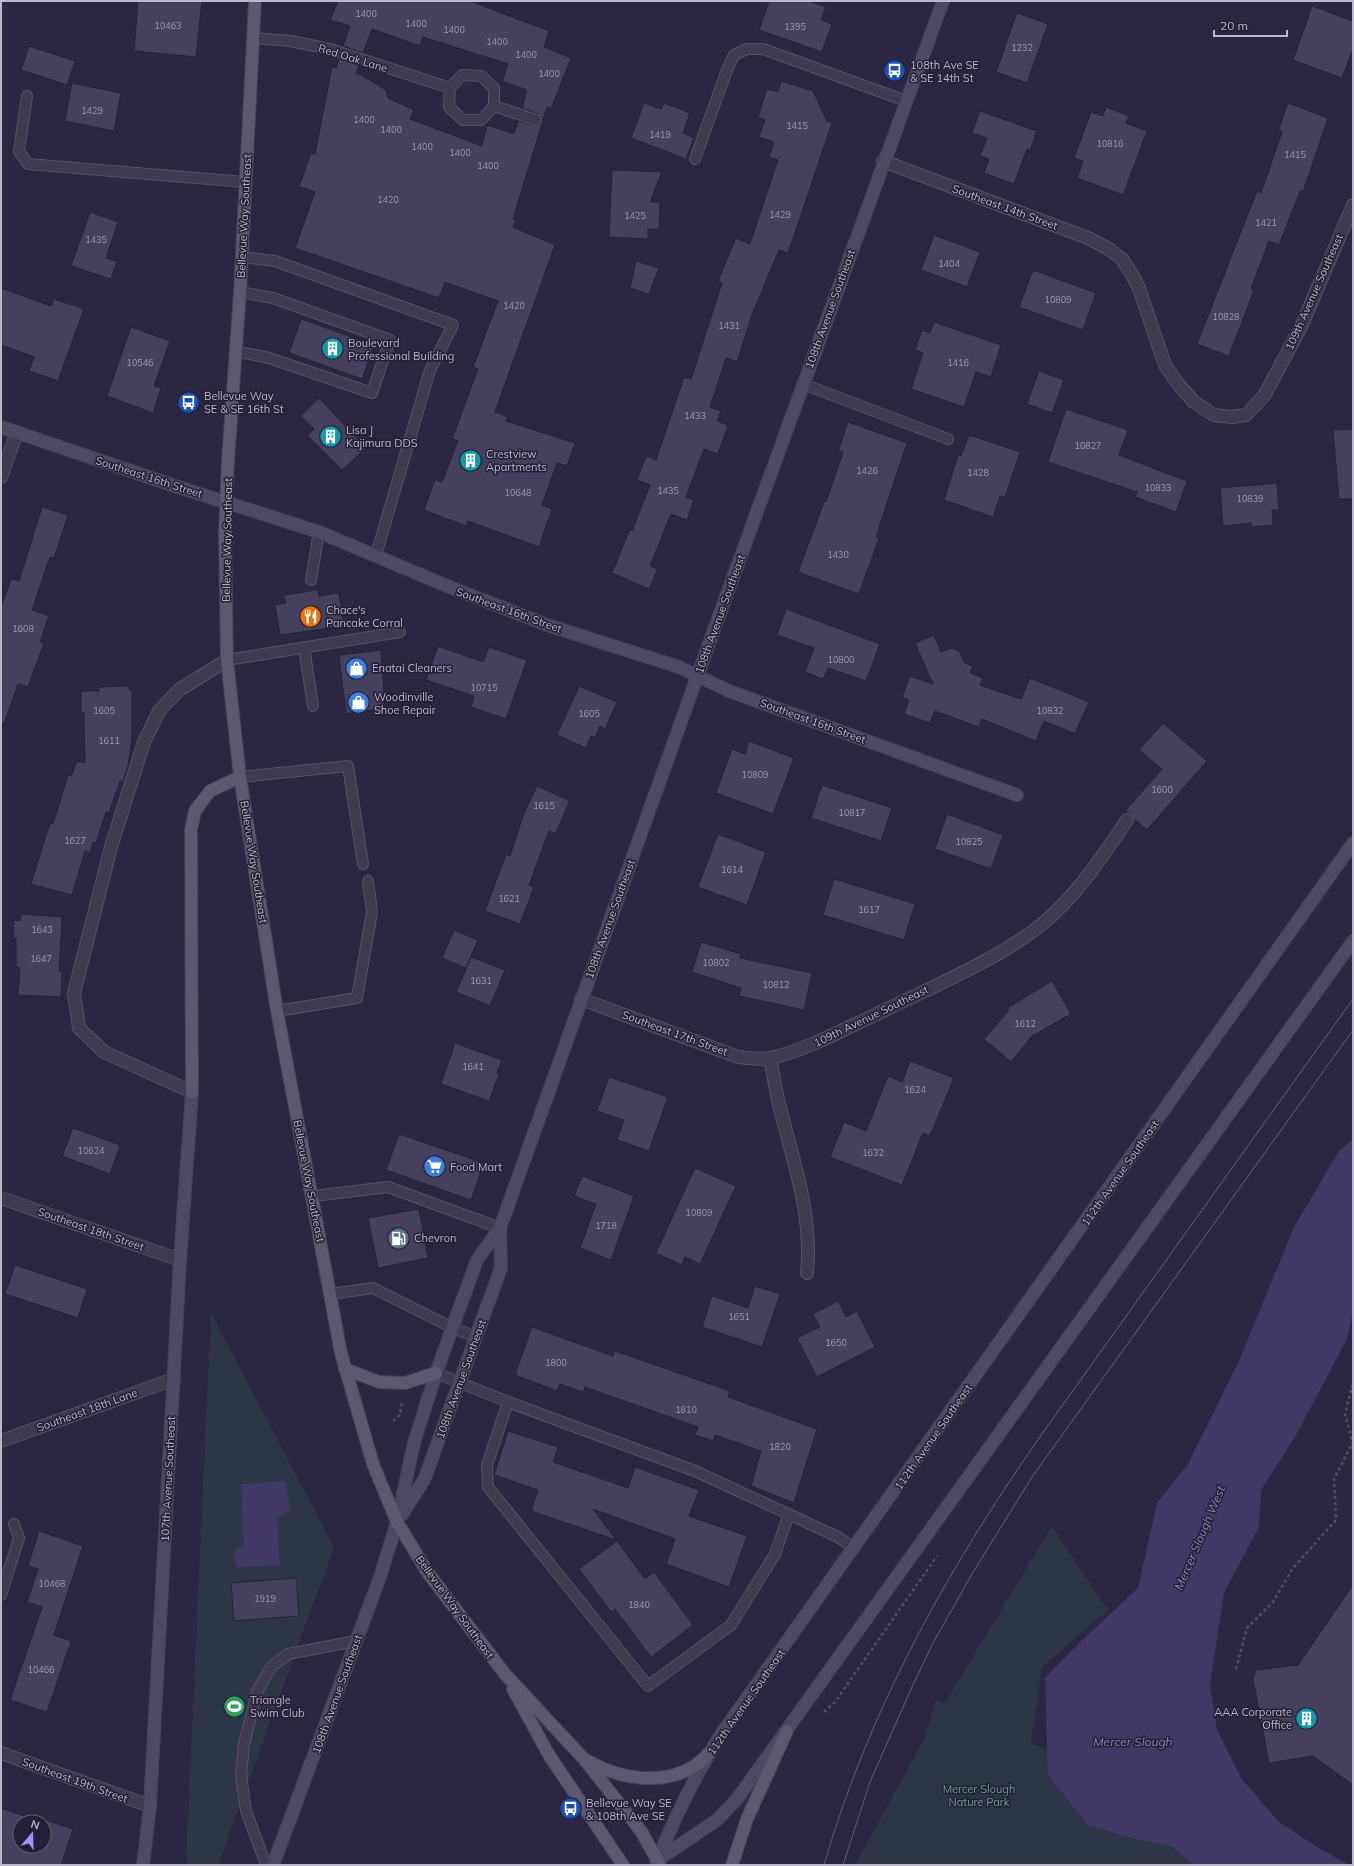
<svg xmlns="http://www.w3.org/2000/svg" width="1354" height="1866" viewBox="0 0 1354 1866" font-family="Mulish,sans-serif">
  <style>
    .green { fill: #2c3648 }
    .water { fill: #413866 }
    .building { fill: #46405f; stroke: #262139 }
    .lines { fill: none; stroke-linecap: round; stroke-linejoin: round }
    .lane-casing { stroke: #575269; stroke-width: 12 }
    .street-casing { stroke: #575269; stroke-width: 14 }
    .secondary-casing { stroke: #464158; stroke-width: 14 }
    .primary-casing { stroke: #464158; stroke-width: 14 }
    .path { stroke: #4b5263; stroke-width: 2.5; stroke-dasharray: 3 3; stroke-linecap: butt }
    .lane { stroke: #3f3a51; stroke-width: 10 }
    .street { stroke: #3f3a51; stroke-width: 12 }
    .secondary { stroke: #4f4864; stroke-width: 12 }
    .primary { stroke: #5d5871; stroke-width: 12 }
    .tram { stroke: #645e7a; stroke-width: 1 }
    .labels { text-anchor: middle; stroke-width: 3; stroke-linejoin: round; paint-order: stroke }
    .number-label { font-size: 9px; fill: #9e99b0 }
    .street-label { font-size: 11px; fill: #bcb7cb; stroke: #241f37 }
    .poi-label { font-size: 11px; fill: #bcb7cb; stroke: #241f37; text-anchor: start }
    .park-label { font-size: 11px; fill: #6e9d95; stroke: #241f37 }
    .water-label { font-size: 12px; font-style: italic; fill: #8f85b7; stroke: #241f37 }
  </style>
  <rect width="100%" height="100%" fill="#2b2642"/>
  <path class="green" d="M211,1313L334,1547L218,1865H186Z
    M1052,1526L1108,1610L1042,1667L1031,1743L1215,1826L1282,1865H855L924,1739L936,1700L945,1703Z"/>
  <path class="water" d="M1353,1139V1310L1347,1339L1295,1437L1261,1490L1259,1527L1224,1593L1210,1685L1217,1730L1241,1778L1279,1822L1319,1848L1349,1865H1195L1171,1846L1132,1838L1088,1825L1048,1775L1045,1678L1080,1642L1138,1588L1157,1503L1188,1464L1239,1361L1294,1227L1339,1151Z
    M286,1481L290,1510L277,1519L280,1566L236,1567L235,1549L244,1546L241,1484Z"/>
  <path class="building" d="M138,1H202L196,57L134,51Z
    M338,1H470L549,31L544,47L571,58L551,109L547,107L513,219L516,220L513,227L555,245L495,412L508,417L506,421L575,443L567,466L557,463L542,505L552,509L539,547L468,521L466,526L424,510L435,480L442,482L458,441L452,439L478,369L473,367L498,301L445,282L439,298L295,248L315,192L299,186L311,153L315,154L332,67L336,68L339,59L359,65L356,73L361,75L386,90L388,98L414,110L410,119L482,146L487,125L514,134L518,121L537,126L542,122V118L538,114L522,108L527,90L502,81L508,64L423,37L420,46L372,29L363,53L343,46L350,26L330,20Z
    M769,1H809L826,7L821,20L832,24L822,52L759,30Z
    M1312,6L1353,21V49L1342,78L1293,60Z
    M1017,13L1048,24L1027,83L996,72Z
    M29,46L75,61L67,85L21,70Z
    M781,81L813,91L827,121L832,123L788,253L779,250L752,315L737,362L726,358L710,407L721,411L717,421L728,425L718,454L704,449L686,497L694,500L687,520L671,514L650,566L658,569L649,589L612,573L630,529L632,531L650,485L637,480L646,456L656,460L684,377L691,379L722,283L718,281L736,238L750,244L778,160L769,157L774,142L759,137L765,120L758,117L767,89L778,92Z
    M72,83L121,93L114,131L65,121Z
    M644,103L661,109L664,103L690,113L683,133L694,138L686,159L631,138Z
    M1288,103L1328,118L1303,192L1300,191L1279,245L1269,241L1251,289L1254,290L1229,356L1197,344L1257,191L1261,193L1282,132L1278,131Z
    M1106,107L1129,116L1126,123L1147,131L1123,195L1077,178L1083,161L1074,158L1091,112L1103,116Z
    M980,111L1037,131L1030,150L1027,149L1014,184L984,173L989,159L980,156L987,138L972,133Z
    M612,170L662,172L650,202H660L659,229H648V239L609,237Z
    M90,212L118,222L106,258L117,262L111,279L71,266Z
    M934,235L980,252L967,287L921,270Z
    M636,261L659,268L649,294L630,288Z
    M1033,270L1096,293L1083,330L1019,307Z
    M1,288L51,306L54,299L84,309L58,381L29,371L34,357L1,345Z
    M301,319L374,345L362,379L289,353Z
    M934,322L1001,345L991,377L976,372L964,407L911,389L923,353L915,350L922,330L930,333Z
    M131,327L170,341L154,386L161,388L153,413L107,396Z
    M1039,371L1064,380L1052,413L1027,404Z
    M319,398L366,448L342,470L307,435L314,429L301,416Z
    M1066,409L1128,430L1119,455L1187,481L1176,512L1135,497L1137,492L1048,462Z
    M848,422L907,443L876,537L879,538L859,594L798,572L824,502H826L843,452L838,451Z
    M1353,429V499H1339L1333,430Z
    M969,435L1020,452L1005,497L1000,496L993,517L944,500L958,455L961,456Z
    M1277,483L1279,510H1272L1273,525L1251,527V523L1223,526L1220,488Z
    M42,507L68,515L54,558L50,557L32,610L49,616L40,642L44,643L28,687L18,684L4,724L1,723V607L11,579L19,581Z
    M318,590L319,596L339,593L344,626L280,635L275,605L286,603L284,595Z
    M786,609L880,644L866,681L828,668L823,679L805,672L814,648L777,635Z
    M934,635L941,652L952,648L959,651L965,663L973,666L970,673L983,678L980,685L1021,699L1030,678L1089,702L1075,734L1044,721L1036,741L982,719L979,727L935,711L930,723L904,714L909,700L902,697L910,676L933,684L915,643Z
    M438,646L483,662L489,647L527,660L506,719L471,707L474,696L426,680Z
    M381,650L385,708L346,714L339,655Z
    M129,686V689L132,690V738L128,766L123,782L120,781L109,813L106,812L96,843L93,842L90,853L85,851L72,895L31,884L50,823L53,824L68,775L71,776L77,761L85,763L84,713H81V691H99V687Z
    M579,686L617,702L605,729L600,726L595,738L591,736L586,748L557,735Z
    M1163,723L1207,761L1147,830L1134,819L1131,814L1125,811L1162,769L1139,750Z
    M749,741L794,758L773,814L716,793L732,749L745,754Z
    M822,785L892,808L881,841L811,818Z
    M537,786L570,801L555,834L549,831L529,885L534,887L520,924L485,911L506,854L510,856L524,813Z
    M947,814L1003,835L991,869L935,849Z
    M718,834L766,852L747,905L698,887Z
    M834,879L915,904L904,940L823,915Z
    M21,914L62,917L59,971H62L61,997L18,995L20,968L16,967V938H13L14,920L20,921Z
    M454,930L478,940L466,968L442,958Z
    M701,942L741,954L740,958L812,973L804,1010L739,996L741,988L692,972Z
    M471,957L505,970L490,1006L456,992Z
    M1052,981L1071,1014L1032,1036L1011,1062L984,1039L1009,1010L1007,1008Z
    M455,1043L502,1060L497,1073L499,1074L489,1101L441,1084Z
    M910,1061L954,1078L930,1136L923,1133L902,1185L830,1157L844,1122L866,1131L888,1076L902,1082Z
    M609,1077L668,1097L649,1151L617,1140L624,1120L597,1111Z
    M73,1128L120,1145L110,1174L62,1156Z
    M399,1134L484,1163L471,1200L386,1170Z
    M695,1168L736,1186L700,1264L685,1257L682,1265L656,1253Z
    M582,1176L634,1196L611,1260L580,1248L596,1204L574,1196Z
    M419,1209L428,1258L378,1268L368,1218Z
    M15,1265L87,1289L78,1318L5,1294Z
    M755,1286L780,1294L762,1347L702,1327L712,1296L748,1308Z
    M838,1301L846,1317L857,1311L875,1347L817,1377L797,1338L820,1327L813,1314Z
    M532,1327L613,1356L615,1351L730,1391L728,1397L817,1429L794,1503L751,1486L761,1451L715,1435L713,1441L695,1435L698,1427L585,1387L583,1392L560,1384L557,1391L515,1375Z
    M508,1431L558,1447L553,1462L628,1488L635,1467L699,1490L689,1516L747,1536L729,1587L666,1564L675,1539L593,1509L616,1540L531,1511L538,1490L494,1475Z
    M39,1531L83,1546L54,1635L71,1641L47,1712L10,1700L42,1607L27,1602L38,1569L28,1566Z
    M617,1541L645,1579L654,1572L693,1625L651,1657L615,1609L611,1612L579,1569Z
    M296,1578L299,1616L234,1621L231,1583Z
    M1353,1585V1785L1313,1756L1269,1763L1253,1679L1256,1670L1298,1665Z
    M1,1808L41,1822H20V1846H44L43,1819L73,1829L61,1865H1Z"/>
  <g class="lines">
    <defs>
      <path id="lane" d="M253,38L290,41L330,49L450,88
        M462,75L481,76L494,88V106L481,120H463L449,107L450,88Z
        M27,96L19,151L28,164L245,182
        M494,106L536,120
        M695,159L727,70L734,55L747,49H763L906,101
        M242,257L275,261L453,325L430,370L376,555
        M235,351L269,358L372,393L390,340L273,298L240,292
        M803,384L948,439
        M311,580L319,532
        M304,647L313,706
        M227,660L400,632
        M240,777L348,766L363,864
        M277,1011L357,998L372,912L368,881
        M313,1196L388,1187L500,1228
        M330,1294L373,1288L453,1328L476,1337
        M436,1373L508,1402L695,1471L838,1537L854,1548
        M508,1402L487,1465L488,1487L648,1686L731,1625L775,1554L789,1514
        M1,1595L19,1538L14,1524
        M266,1865L246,1811L241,1775L244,1744L257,1692L271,1667L288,1654L356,1641"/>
      <path id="street" d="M883,161L1088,238L1109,249L1122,259L1131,273L1139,288L1165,365L1179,385L1194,402L1214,415L1232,417L1246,415L1264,396L1301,327L1353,205
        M1,477L17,432
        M581,999L738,1057C749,1058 759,1060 771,1058C809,1049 844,1029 879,1013C932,987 995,961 1041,925C1076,897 1102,857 1127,820
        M770,1058C773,1072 775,1086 778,1100C792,1159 813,1212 807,1273
        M192,1092L104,1052L79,1028L74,993L111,847L144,742L159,711L179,690L227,660
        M1,1198L180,1260
        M1,1441L174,1379
        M1,1753L150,1806"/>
      <path id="secondary" d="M1,427L181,488L319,532L452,588L547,625L679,667L729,691L1017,795
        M401,1516L424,1480L501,1268L500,1228
        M656,1861L717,1820L737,1799L1353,941
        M657,1861C675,1817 696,1773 722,1733L1353,843
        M143,1865L150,1806L180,1260L192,1092
        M273,1865L380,1577L397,1522L414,1443L436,1373L477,1260L500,1228L711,638L943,1"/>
      <path id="primary" d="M255,1L240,292L228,461L225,533L227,660L240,777L277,1011L341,1353L373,1464L397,1522L428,1573L505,1674L584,1759L641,1831L660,1865
        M192,1092L191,830L195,811L210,791L240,777
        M345,1369L379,1382L405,1383L436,1373
        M513,1689L549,1755L623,1865
        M588,1761C625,1782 678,1788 708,1754
        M732,1865L747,1819L787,1731"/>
    </defs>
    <use href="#lane" class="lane-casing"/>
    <use href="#street" class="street-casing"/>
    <use href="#secondary" class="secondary-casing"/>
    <use href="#primary" class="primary-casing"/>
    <path class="path" d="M1353,1385L1351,1390L1353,1392
      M1351,1390L1345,1414L1353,1445
      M393,1421L400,1415L402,1402
      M1236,1669L1247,1628L1273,1602L1293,1568L1336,1520L1334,1479L1352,1444
      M824,1712L835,1702L937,1556"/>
    <use href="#lane" class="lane"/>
    <use href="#street" class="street"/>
    <use href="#secondary" class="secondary"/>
    <use href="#primary" class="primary"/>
    <path class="tram" d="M824,1865C870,1706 950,1565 1044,1431L1353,999
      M843,1865L870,1782L912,1687L933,1643L972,1574L1032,1477L1353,1030"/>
  </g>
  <defs>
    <symbol id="bus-disc" viewBox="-11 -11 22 22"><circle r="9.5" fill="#1a4fb4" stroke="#241f37"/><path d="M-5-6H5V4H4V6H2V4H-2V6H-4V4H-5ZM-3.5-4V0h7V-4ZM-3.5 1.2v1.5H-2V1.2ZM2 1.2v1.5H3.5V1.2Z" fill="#fff"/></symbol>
    <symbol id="building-disc" viewBox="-11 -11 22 22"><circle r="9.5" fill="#0f9aa8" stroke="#241f37"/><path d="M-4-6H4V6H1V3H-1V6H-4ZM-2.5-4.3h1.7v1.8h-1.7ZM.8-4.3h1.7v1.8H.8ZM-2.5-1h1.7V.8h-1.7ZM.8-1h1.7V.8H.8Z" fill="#fff"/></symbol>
    <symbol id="restaurant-disc" viewBox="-11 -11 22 22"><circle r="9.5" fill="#e8710a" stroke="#241f37"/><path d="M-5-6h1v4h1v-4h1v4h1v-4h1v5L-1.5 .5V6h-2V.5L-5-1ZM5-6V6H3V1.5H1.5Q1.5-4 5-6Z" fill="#fff"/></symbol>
    <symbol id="shop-disc" viewBox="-11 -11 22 22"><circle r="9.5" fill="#3f7fe0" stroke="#241f37"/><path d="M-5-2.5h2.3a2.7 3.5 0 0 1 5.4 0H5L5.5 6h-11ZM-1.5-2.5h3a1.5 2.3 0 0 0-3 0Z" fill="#fff"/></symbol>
    <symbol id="supermarket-disc" viewBox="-11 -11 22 22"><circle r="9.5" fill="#3f7fe0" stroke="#241f37"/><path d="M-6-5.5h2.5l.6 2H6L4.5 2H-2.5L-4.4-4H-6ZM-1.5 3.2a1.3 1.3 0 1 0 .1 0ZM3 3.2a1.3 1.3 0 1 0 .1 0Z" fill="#fff"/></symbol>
    <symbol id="fuel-disc" viewBox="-11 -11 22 22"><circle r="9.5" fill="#5c6f8a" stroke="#241f37"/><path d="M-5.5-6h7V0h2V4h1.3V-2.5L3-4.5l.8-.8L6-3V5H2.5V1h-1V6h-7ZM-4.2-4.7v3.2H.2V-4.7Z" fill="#fff"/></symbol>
    <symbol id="stadium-disc" viewBox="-11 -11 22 22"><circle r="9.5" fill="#2e9e5b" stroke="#241f37"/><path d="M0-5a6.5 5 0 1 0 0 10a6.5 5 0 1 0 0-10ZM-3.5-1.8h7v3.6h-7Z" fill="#fff"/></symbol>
  </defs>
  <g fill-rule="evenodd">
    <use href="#bus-disc" x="882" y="58" width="25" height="25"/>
    <use href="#building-disc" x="320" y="336" width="25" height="25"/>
    <use href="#bus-disc" x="176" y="390" width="25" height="25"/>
    <use href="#building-disc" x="318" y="424" width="25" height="25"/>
    <use href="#building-disc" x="458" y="448" width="25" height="25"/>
    <use href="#restaurant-disc" x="298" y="604" width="25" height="25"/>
    <use href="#shop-disc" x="344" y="656" width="25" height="25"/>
    <use href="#shop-disc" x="346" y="690" width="25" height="25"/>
    <use href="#supermarket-disc" x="422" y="1154" width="25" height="25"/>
    <use href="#fuel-disc" x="386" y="1226" width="25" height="25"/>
    <use href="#stadium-disc" x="222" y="1694" width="25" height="25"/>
    <use href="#building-disc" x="1294" y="1706" width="25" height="25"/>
    <use href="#bus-disc" x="558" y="1796" width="25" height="25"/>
  </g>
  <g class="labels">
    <g class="number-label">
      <text x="366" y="17">1400</text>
      <text x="416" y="27">1400</text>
      <text x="168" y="29">10463</text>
      <text x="795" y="30">1395</text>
      <text x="454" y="33">1400</text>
      <text x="497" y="45">1400</text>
      <text x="1022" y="51">1232</text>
      <text x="526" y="58">1400</text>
      <text x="549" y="77">1400</text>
      <text x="92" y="114">1429</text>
      <text x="364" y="123">1400</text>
      <text x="797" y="129">1415</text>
      <text x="391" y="133">1400</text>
      <text x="660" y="138">1419</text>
      <text x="1110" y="147">10816</text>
      <text x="422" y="150">1400</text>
      <text x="460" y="156">1400</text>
      <text x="1295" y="158">1415</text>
      <text x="488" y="169">1400</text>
      <text x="388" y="203">1420</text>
      <text x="780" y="218">1429</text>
      <text x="635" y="219">1425</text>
      <text x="1266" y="226">1421</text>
      <text x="96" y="243">1435</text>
      <text x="949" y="267">1404</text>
      <text x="1058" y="303">10809</text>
      <text x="514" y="309">1420</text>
      <text x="1226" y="320">10828</text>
      <text x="729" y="329">1431</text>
      <text x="140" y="366">10546</text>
      <text x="958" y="366">1416</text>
      <text x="695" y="419">1433</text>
      <text x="1088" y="449">10827</text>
      <text x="867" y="474">1426</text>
      <text x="978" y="476">1428</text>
      <text x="1158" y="491">10833</text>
      <text x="668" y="494">1435</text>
      <text x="518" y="496">10648</text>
      <text x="1250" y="502">10839</text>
      <text x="838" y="558">1430</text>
      <text x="23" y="632">1608</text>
      <text x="841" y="663">10800</text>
      <text x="484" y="691">10715</text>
      <text x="104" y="714">1605</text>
      <text x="1050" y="714">10832</text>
      <text x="589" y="717">1605</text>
      <text x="109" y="744">1611</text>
      <text x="755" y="778">10809</text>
      <text x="1162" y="793">1600</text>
      <text x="544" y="809">1615</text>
      <text x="852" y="816">10817</text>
      <text x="75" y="844">1627</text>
      <text x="969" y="845">10825</text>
      <text x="732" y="873">1614</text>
      <text x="509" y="902">1621</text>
      <text x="869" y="913">1617</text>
      <text x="42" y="933">1643</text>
      <text x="41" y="962">1647</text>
      <text x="716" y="966">10802</text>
      <text x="481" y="984">1631</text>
      <text x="776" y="988">10812</text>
      <text x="1025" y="1027">1612</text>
      <text x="473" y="1070">1641</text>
      <text x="915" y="1093">1624</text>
      <text x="91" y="1154">10624</text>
      <text x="873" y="1156">1632</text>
      <text x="699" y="1216">10809</text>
      <text x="606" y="1229">1718</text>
      <text x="739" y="1320">1651</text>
      <text x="836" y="1346">1650</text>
      <text x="556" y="1366">1800</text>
      <text x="686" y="1413">1810</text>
      <text x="780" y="1450">1820</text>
      <text x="52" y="1587">10468</text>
      <text x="265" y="1602">1919</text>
      <text x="639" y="1608">1840</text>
      <text x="41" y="1673">10466</text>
    </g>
    <g class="street-label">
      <text transform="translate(353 58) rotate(17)" y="4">Red Oak Lane</text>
      <text transform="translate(1005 207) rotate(20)" y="4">Southeast 14th Street</text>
      <text transform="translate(244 216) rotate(-87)" y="4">Bellevue Way Southeast</text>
      <text transform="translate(1314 292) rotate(-66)" y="4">109th Avenue Southeast</text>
      <text transform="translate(830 309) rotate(-70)" y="4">108th Avenue Southeast</text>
      <text transform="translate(149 477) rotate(18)" y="4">Southeast 16th Street</text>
      <text transform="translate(227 540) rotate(-89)" y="4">Bellevue Way Southeast</text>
      <text transform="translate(509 610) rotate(20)" y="4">Southeast 16th Street</text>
      <text transform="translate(720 614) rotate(-70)" y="4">108th Avenue Southeast</text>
      <text transform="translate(813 721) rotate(20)" y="4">Southeast 16th Street</text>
      <text transform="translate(254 862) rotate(81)" y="4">Bellevue Way Southeast</text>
      <text transform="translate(610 919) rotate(-70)" y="4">108th Avenue Southeast</text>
      <text transform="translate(871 1016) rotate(-26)" y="4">109th Avenue Southeast</text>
      <text transform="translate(675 1033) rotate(20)" y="4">Southeast 17th Street</text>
      <text transform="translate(1120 1173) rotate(-55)" y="4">112th Avenue Southeast</text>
      <text transform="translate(309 1181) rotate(79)" y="4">Bellevue Way Southeast</text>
      <text transform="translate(91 1229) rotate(19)" y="4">Southeast 18th Street</text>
      <text transform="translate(461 1379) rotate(-70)" y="4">108th Avenue Southeast</text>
      <text transform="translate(87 1410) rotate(-20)" y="4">Southeast 18th Lane</text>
      <text transform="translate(933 1437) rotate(-55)" y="4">112th Avenue Southeast</text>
      <text transform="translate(168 1479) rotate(-87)" y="4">107th Avenue Southeast</text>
      <text transform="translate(455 1607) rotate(54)" y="4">Bellevue Way Southeast</text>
      <text transform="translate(337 1694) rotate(-70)" y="4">108th Avenue Southeast</text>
      <text transform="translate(746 1702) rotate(-55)" y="4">112th Avenue Southeast</text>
      <text transform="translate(75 1780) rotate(20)" y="4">Southeast 19th Street</text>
    </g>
    <g class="poi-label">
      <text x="910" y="69">108th Ave SE<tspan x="910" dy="13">&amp; SE 14th St</tspan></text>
      <text x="348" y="347">Boulevard<tspan x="348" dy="13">Professional Building</tspan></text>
      <text x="204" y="400">Bellevue Way<tspan x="204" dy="13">SE &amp; SE 16th St</tspan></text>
      <text x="346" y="434">Lisa J<tspan x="346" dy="13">Kajimura DDS</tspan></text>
      <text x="486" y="458">Crestview<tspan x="486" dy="13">Apartments</tspan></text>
      <text x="326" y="614">Chace's<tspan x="326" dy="13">Pancake Corral</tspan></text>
      <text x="372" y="672">Enatai Cleaners</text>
      <text x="374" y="701">Woodinville<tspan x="374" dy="13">Shoe Repair</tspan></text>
      <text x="450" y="1171">Food Mart</text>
      <text x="414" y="1242">Chevron</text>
      <text x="250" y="1704">Triangle<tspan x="250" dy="13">Swim Club</tspan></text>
      <text x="1292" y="1716" text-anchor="end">AAA Corporate<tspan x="1292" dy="13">Office</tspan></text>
      <text x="586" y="1807">Bellevue Way SE<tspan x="586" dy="13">&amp; 108th Ave SE</tspan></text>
    </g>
    <g class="park-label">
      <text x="979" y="1793">Mercer Slough<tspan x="979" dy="13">Nature Park</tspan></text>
    </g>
    <g class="water-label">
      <text transform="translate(1200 1538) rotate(-67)" y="4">Mercer Slough West</text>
      <text x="1133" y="1746">Mercer Slough</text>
    </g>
  </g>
  <rect width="1354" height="1866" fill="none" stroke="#bcb7cb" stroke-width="4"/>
  <g transform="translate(32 1834) rotate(19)"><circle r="19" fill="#241f37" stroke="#615c72"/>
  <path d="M0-3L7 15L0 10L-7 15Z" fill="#a78ef9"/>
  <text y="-6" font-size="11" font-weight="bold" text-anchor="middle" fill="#bcb7cb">N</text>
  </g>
  <path d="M1214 30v6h73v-6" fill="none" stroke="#bcb7cb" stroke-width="2"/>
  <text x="1220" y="30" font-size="12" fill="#bcb7cb" stroke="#241f37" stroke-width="3" paint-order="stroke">20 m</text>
</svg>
